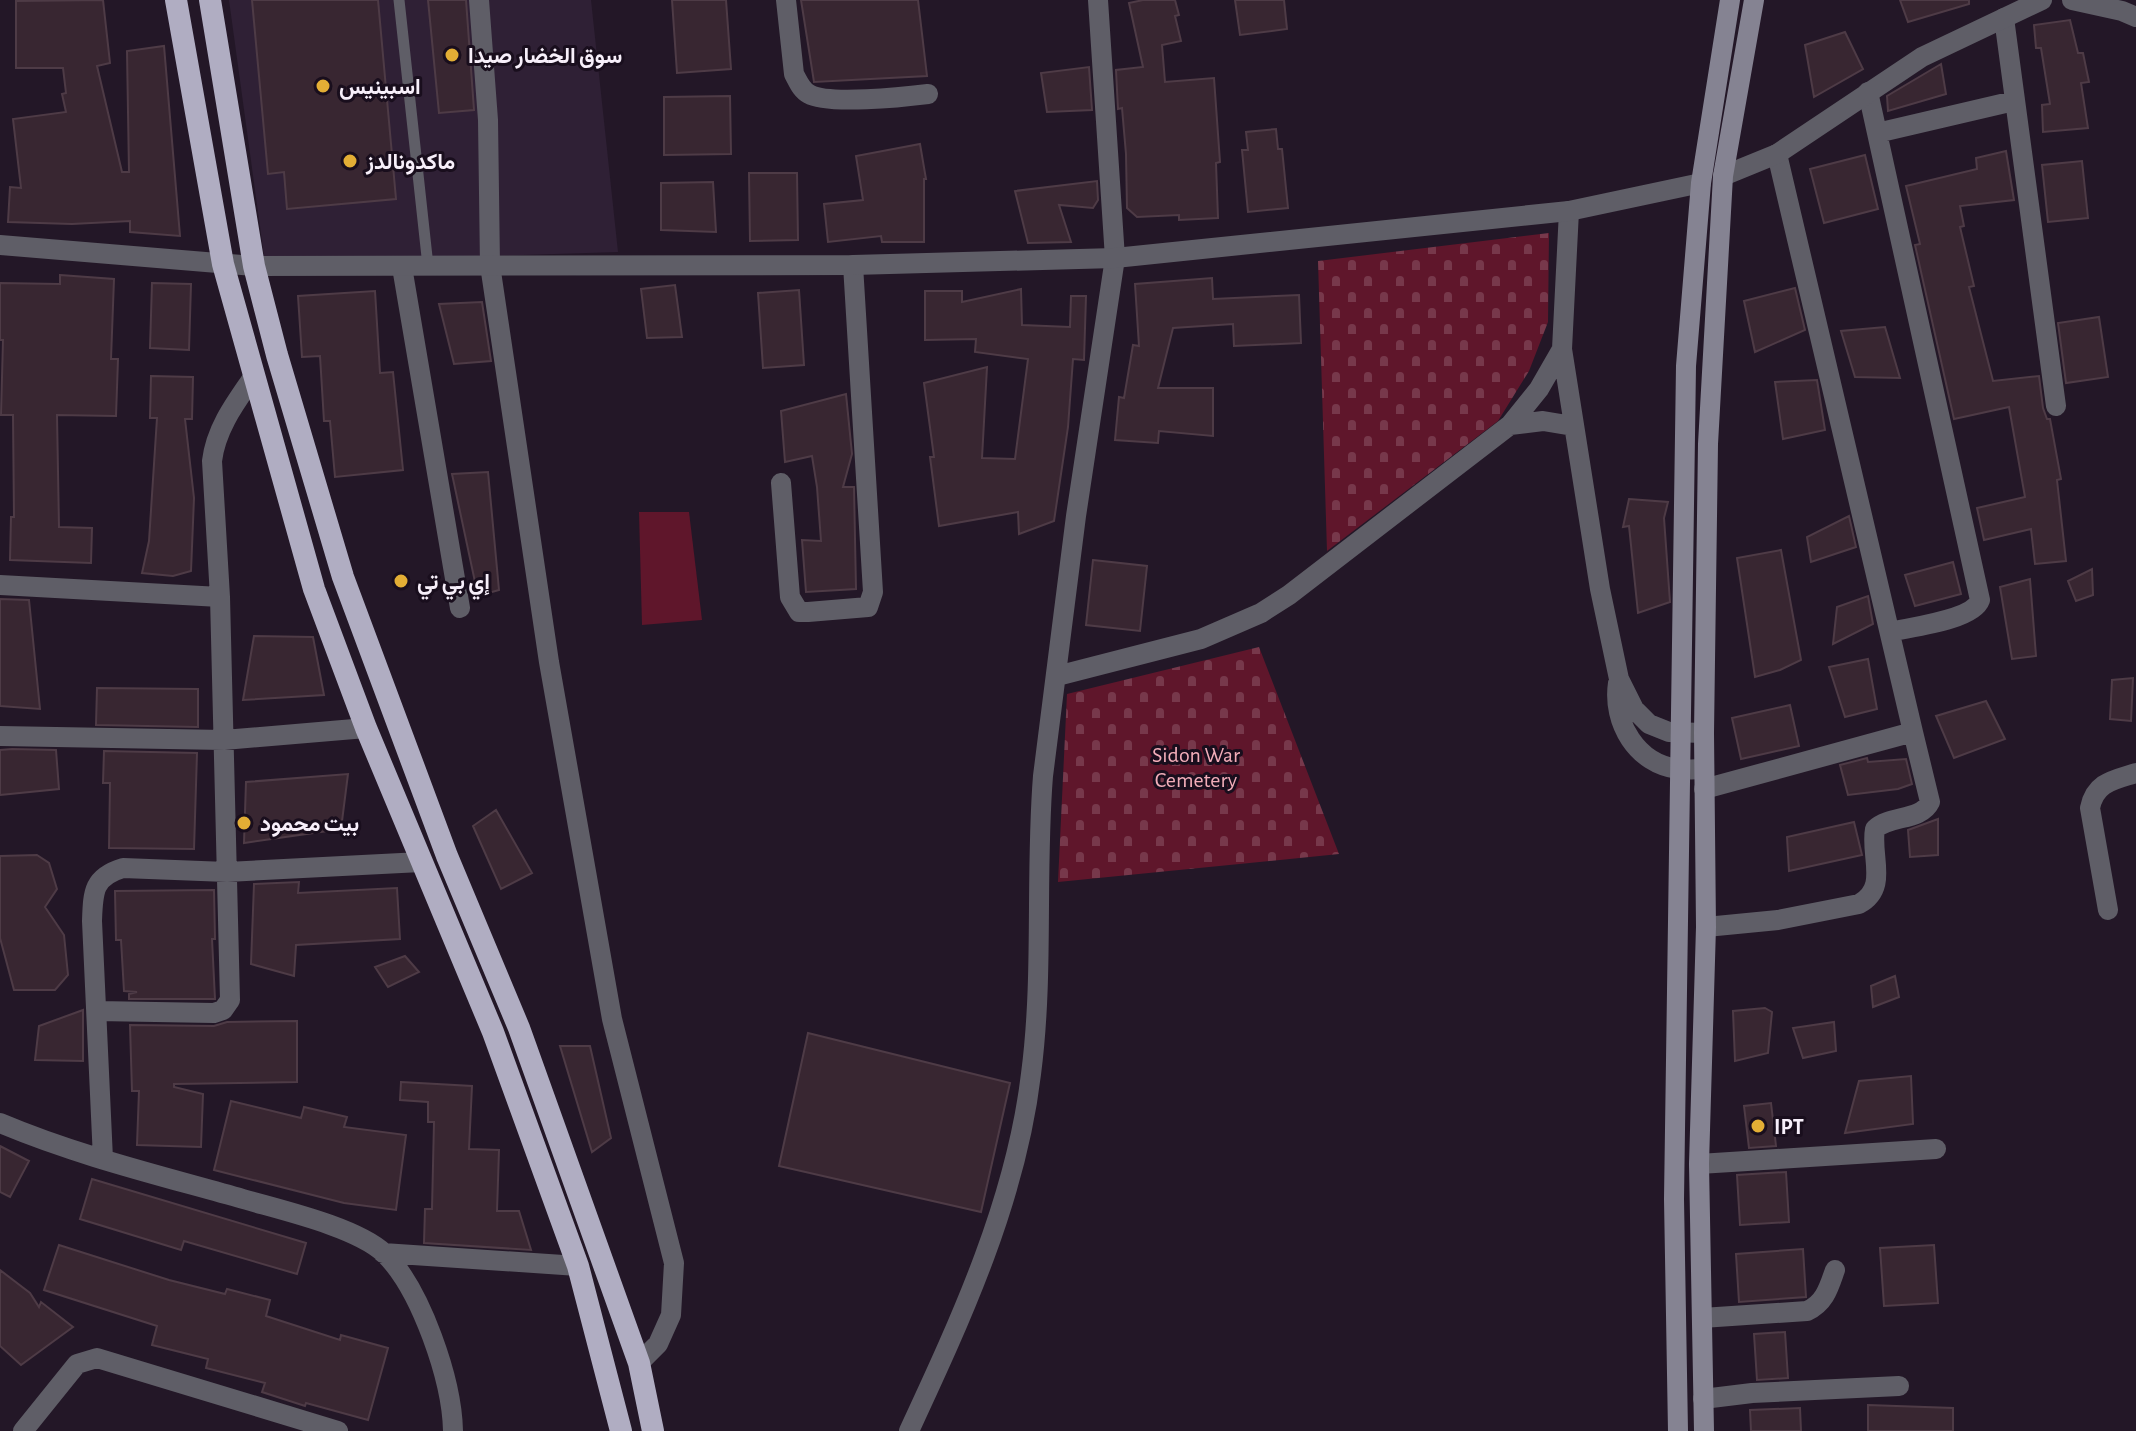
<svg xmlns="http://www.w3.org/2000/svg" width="2136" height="1431" viewBox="0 0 2136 1431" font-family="'Alegreya Sans',Vazirmatn,sans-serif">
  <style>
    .built { fill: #2f2035 }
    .cemetery { fill: url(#cemetery-stones) }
    .pitch { fill: #5f162b }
    .building { fill: #382631; stroke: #4e3b46; stroke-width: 2 }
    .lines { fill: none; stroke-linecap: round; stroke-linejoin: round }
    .service { stroke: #5f5e67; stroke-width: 11 }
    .minor { stroke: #5f5e67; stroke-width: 20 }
    .tertiary { stroke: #5f5e67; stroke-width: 20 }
    .secondary { stroke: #858392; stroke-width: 20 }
    .trunk { stroke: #b0adc2; stroke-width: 22 }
    .poi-dot { fill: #e3ae35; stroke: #190e1d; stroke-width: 3 }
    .labels { text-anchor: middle; stroke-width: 6; stroke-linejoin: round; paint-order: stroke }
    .poi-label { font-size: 22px; font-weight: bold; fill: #f7effa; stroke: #190e1d; text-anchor: start }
    .park-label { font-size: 22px; fill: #f2adb9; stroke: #190e1d }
  </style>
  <defs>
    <pattern id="cemetery-stones" width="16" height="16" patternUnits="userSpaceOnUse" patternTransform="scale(2)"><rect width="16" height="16" fill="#5f162b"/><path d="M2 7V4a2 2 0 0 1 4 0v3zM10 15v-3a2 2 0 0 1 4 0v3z" fill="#77384b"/></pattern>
  </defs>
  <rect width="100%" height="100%" fill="#231727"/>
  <path class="built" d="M229,0H591L618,252L265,263Z"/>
  <path class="cemetery" d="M1549,233L1548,322L1529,371L1498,421L1327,551L1318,261Z
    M1259,647L1339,854L1058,882L1067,694Z"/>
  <path class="pitch" d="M639,512H689L702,620L642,625Z"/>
  <path class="building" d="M103,0L110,63L97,66L122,172H129L127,51L164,46L180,236L130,232V221L72,224L8,222L10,187L21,188L13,119L66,112L62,94L66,93L63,68H16V1Z
    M252,0H378L396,199L287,209L284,172L268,174Z
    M428,0H466L474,110L439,113Z
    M672,0H726L731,69L677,73Z
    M801,0H918L927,76L814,82Z
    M1143,0H1175L1179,15L1175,16L1181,41L1162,45L1165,82L1214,78L1220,162L1216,163L1218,218L1179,220V215L1137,217L1127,208L1126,154L1122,108L1118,109L1116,70L1143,67L1129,3Z
    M1235,0H1284L1287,29L1240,35Z
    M1900,0H1969V4L1908,22Z
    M2070,20L2078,53H2083L2089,82L2081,83L2088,128L2043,132L2042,105L2050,104L2041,48H2036L2034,25Z
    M1845,32L1863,69L1814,97L1805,45Z
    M1941,64L1946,94L1888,111L1887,96Z
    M1089,67L1092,110L1047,112L1041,73Z
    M730,96L731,154L664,155V97Z
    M1276,129L1278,149H1282L1288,208L1248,212L1242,150H1248L1246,132Z
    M920,144L926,179H924V242H882L881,236L828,242L824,204L863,200L856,156Z
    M2006,151L2014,200L1960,206L1964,226L1960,227L1974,286L1969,287L1993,381L2039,376L2043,408L2047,419H2050L2061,479L2057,480L2066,561L2035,564L2031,529L1984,540L1977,508L2025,497L2009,407L1954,419L1915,245L1920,244L1906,186L1977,169L1976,158Z
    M1865,155L1878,209L1824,223L1810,169Z
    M2082,161L2088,218L2048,222L2042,165Z
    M749,173H797L798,240L750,241Z
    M1097,181L1098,200L1093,208L1059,205L1071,242L1028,243L1015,191Z
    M713,182L716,232L661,230V183Z
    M60,275L114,279L111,359H118L116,416L57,415L59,527L92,528L91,563L10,560L11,517H14L13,415H1L3,340H0V283L60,284Z
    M1212,278L1213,299L1299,295L1301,343L1234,346L1233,324L1173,328L1158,388H1213V436L1159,431L1158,443L1115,440L1119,397L1124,398L1133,345L1139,346L1135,284Z
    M152,283L191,284L189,350L150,348Z
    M675,285L682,337L647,338L641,289Z
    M1795,288L1805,330L1755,352L1744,301Z
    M1021,289L1022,325L1070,327L1071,296H1086L1084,360L1073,359L1068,427L1054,521L1019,534L1018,512L939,526L930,457H934L924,383L987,367L982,458L1015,459L1028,359L975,352L976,339L925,340V291H962V302Z
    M799,290L804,365L763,368L758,293Z
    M375,291L380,373L393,372L403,470L335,477L330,421H324L320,356L302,357L298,296Z
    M482,302L491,361L454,364L439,304Z
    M2099,317L2108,377L2066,383L2058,323Z
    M1885,327L1900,378L1855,377L1841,331Z
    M151,376L193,377L192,419H185L194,498L191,571L173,576L142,573L149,541L157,418H150Z
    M1817,380L1825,430L1783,439L1775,382Z
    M846,394L852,454L843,487H854L856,589L806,592L802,540L821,541L817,487L812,456L785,462L781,411Z
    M488,472L499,590L478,596L452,474Z
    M1629,499L1668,502L1664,518L1670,602L1638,613L1629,526L1623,527Z
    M1849,516L1856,547L1811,562L1807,537Z
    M1781,550L1801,660L1780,670L1755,677L1737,558Z
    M1093,560L1147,566L1140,631L1086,625Z
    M1953,562L1961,594L1915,606L1905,575Z
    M2092,569L2093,595L2076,601L2068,581Z
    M2030,579L2036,656L2012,659L2000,587Z
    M1868,596L1873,624L1833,644L1837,607Z
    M0,599L29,600L40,709L0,706Z
    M254,636L313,637L324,695L243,700Z
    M1868,659L1877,709L1845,717L1829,667Z
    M2133,678L2131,721L2110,719L2112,680Z
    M97,688L198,689V727L96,725Z
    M1986,701L2005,739L1954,758L1936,716Z
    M1790,705L1799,746L1741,759L1732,718Z
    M12,749L56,750L59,789L0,795V750Z
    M104,751L197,753L194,849L109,848L110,783H103Z
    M1867,758L1868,762L1906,759L1912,784L1898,789L1848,795L1840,765Z
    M348,774L341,829L244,843L246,782Z
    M496,810L532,873L501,889L473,826Z
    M1938,819V855L1910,857L1908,830Z
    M1854,822L1862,855L1789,871L1787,837Z
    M37,855L49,863L57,889L45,907L64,935L68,975L55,990H14L0,938V856Z
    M299,882L298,893L397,888L400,939L296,945L294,976L251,964L254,884Z
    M214,890L215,939H212L215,999H129V994L137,992L124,991L121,940H116L115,891Z
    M405,956L419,972L388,987L375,967Z
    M1895,976L1899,997L1873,1007L1871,986Z
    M1765,1008L1772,1012L1768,1053L1735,1061L1733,1011Z
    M83,1010V1061L35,1060L39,1026Z
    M297,1021V1082L174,1084V1087L203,1094L201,1147L137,1145L139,1091H132L130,1025L214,1026L227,1022Z
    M1834,1022L1836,1051L1803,1058L1793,1028Z
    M808,1033L1010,1083L981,1212L779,1166Z
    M560,1046H590L611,1138L592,1152Z
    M1911,1076L1913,1124L1845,1133L1859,1081Z
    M401,1082L472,1086L469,1149L499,1150L497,1211H519L531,1250L424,1243L425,1209H432L434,1122H428V1102L400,1100Z
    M231,1101L301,1118L304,1107L347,1117L344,1127L406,1135L396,1210L344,1203L214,1170Z
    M1771,1103L1776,1146L1749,1148L1744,1106Z
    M0,1146L29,1161L10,1197L0,1192Z
    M1786,1172L1789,1222L1740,1225L1737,1175Z
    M92,1179L306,1243L297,1274L184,1241L181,1250L80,1219Z
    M59,1245L169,1280L225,1294L227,1289L270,1300L266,1316L340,1340L341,1335L388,1348L368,1420L306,1403L305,1406L262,1392L265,1383L206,1368L208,1359L152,1345L157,1326L44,1290Z
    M1934,1245L1938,1303L1884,1306L1880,1248Z
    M1803,1249L1806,1297L1739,1302L1736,1254Z
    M0,1270L30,1293L39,1307L41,1302L73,1327L21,1365L0,1346Z
    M1785,1332L1788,1378L1757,1380L1754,1334Z
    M1868,1405L1953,1408V1431H1868Z
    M1800,1408L1801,1431H1751L1750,1410Z"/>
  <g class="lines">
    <path class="service" d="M399,0L428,266"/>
    <path class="minor" d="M479,0L488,120L490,265L549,662L612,1019L674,1263L671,1315L658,1344L639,1363
      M786,0L794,74C798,81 801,90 809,94C827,105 904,97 928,94
      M2072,0L2122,11L2136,17
      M2004,18L2056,406
      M1868,92L1980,600C1973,620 1911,627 1890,632
      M1877,133L2014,101
      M1569,211L1562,349L1600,589L1619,679L1634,709L1649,724L1669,732L1704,733
      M402,267L460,608
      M1510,425L1543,421L1573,426
      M781,483L790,597L799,612H808L868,607L873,592L853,265
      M0,585L220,597
      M1057,676L1201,639L1261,613L1289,595L1510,425L1539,389L1562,349
      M1618,683C1612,723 1637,764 1678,769C1687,770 1696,769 1704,769
      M0,736L224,740L366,728
      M1704,789L1913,732L1777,154
      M2108,910L2090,808C2095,782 2114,780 2136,773
      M1706,927L1778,920L1859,904C1889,888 1870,856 1875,829C1890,815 1921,821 1930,802L1913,732
      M97,1011L214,1013L223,1010L230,1000L220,597L212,461C216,428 236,402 254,376
      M0,1123C78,1156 162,1176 243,1199C281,1210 356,1227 384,1253C421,1289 452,1380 453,1431
      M103,1159L92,921C93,892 93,877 123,868L227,872L421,862
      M1699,1164L1936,1149
      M383,1253L578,1266
      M1702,1318L1807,1311C1825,1303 1829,1287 1835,1270
      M1703,1399L1752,1393L1899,1386
      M23,1431L77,1364L97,1358L338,1431
      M909,1431C962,1317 1016,1200 1031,1074C1044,975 1035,875 1043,776L1076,516L1115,258L1098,0"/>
    <path class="tertiary" d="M1723,176L1777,154L1922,57L2042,0
      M0,245L254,266L853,265L1115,258L1569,211L1701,183"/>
    <path class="secondary" d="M1678,1431L1674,1199L1686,366L1701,183L1730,0
      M1704,1431L1699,1164L1706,927L1704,733L1708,444L1723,176L1754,0"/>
    <path class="trunk" d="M176,0L223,264L314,589L366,728L493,1032L578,1266L621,1431
      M210,0L254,266L277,355L343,577L447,856L519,1028L639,1363L653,1431"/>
  </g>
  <g class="poi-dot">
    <circle cx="452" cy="55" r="8"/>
    <circle cx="323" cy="86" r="8"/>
    <circle cx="350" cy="161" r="8"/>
    <circle cx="401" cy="581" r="8"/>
    <circle cx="244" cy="823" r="8"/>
    <circle cx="1758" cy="1126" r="8"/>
  </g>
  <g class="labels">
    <g class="poi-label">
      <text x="468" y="63">سوق الخضار صيدا</text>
      <text x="339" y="94">اسبينيس</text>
      <text x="366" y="169">ماكدونالدز</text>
      <text x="417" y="589">إي بي تي</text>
      <text x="260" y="831">بيت محمود</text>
      <text x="1774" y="1134">IPT</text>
    </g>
    <g class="park-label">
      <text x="1196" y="762">Sidon War<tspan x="1196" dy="25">Cemetery</tspan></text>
    </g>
  </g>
</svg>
